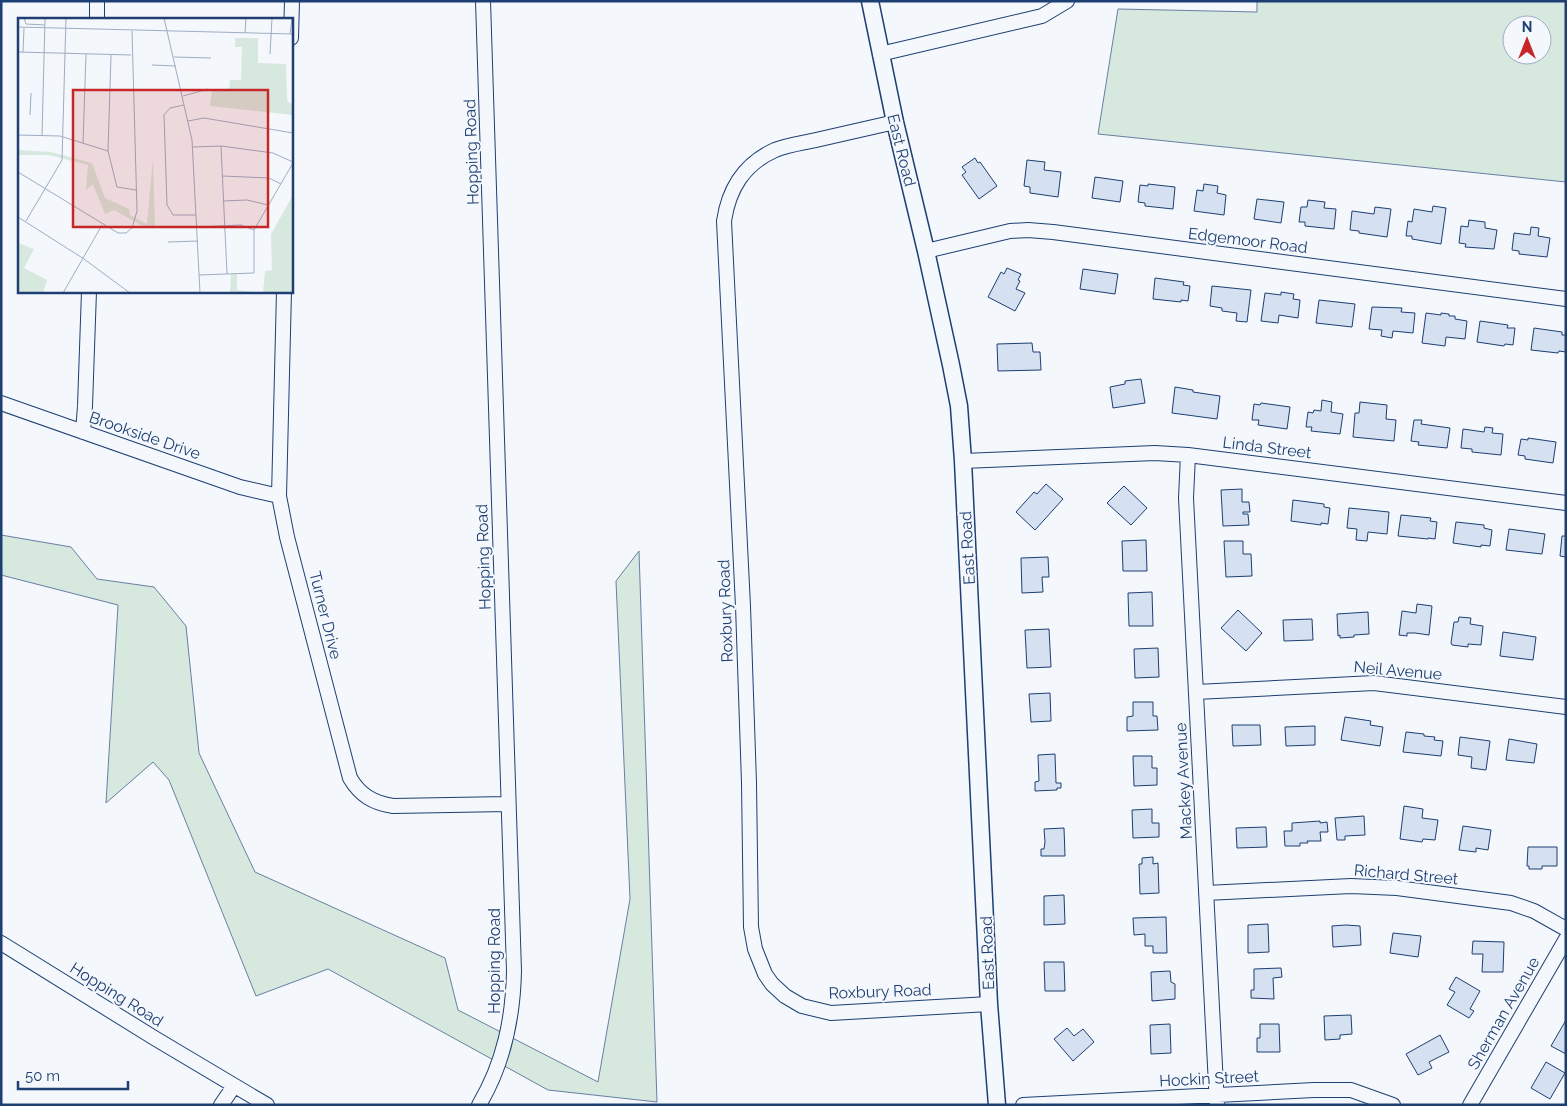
<svg xmlns="http://www.w3.org/2000/svg" width="1567" height="1106" viewBox="0 0 1567 1106" font-family="Raleway,sans-serif">
  <style>
    .green { fill: #d7e8df; stroke: #687fa3; fill-rule: evenodd }
    .building { fill: #d5e0f0; stroke: #1d3f73 }
    .lines { fill: none; stroke-linecap: round; stroke-linejoin: round }
    .minor-casing { stroke: #1d3f73; stroke-width: 16 }
    .tertiary-casing { stroke: #1d3f73; stroke-width: 19 }
    .minor { stroke: #f4f7fb; stroke-width: 14 }
    .tertiary { stroke: #f4f7fb; stroke-width: 16 }
    .labels { text-anchor: middle; stroke-width: 4; stroke-linejoin: round; paint-order: stroke }
    .street-label { font-size: 16px; fill: #1d3f73; stroke: #f4f7fb }
    .inset-road { fill: none; stroke: #9eadc5; stroke-width: 1 }
    .view { fill: #c62828; fill-opacity: 0.15; stroke: #c62828; stroke-width: 2.5 }
    .inset-edge { fill: none; stroke: #1d3f73; stroke-width: 2.5 }
  </style>
  <rect width="100%" height="100%" fill="#f4f7fb"/>
  <path class="green" d="M1257,1H1566V182L1098,134L1118,9L1257,12ZM1512,25H1542V55H1512Z
    M1,535L71,547L97,579L154,587L186,626L199,753L255,872L445,958L458,1010L598,1082L630,899L616,581L639,551L657,1102L548,1090L328,969L256,996L169,780L153,762L106,803L118,605L1,575Z"/>
  <path class="building" d="M975,158L978,163L980,162L997,186L979,199L962,175L966,172L962,167Z
    M1027,160L1045,162L1044,170L1061,172L1058,197L1030,193V187L1024,186Z
    M1095,177L1123,181L1120,202L1092,198Z
    M1148,184L1175,187L1173,209L1145,206V203L1138,202L1140,185L1148,186Z
    M1204,184L1218,186L1217,193L1226,195L1224,215L1194,211L1197,190L1203,191Z
    M1257,199L1284,202L1281,223L1254,219Z
    M1308,200L1325,202L1324,208L1336,209L1334,229L1305,226V222H1299L1301,207H1307Z
    M1433,206L1446,208L1441,244L1412,239V236H1406L1408,221L1412,222L1414,209L1432,212Z
    M1375,207L1391,209L1387,237L1359,233V231L1350,230L1352,211L1374,214Z
    M1469,220L1485,222V228L1497,230L1494,249L1465,247L1466,244L1459,243L1461,226L1468,227Z
    M1531,227L1539,228L1538,236L1550,238L1547,257L1519,254V251L1512,250L1514,233L1530,235Z
    M1007,268L1021,274L1018,280L1020,281L1016,289L1025,293L1015,311L988,297L1001,272L1004,274Z
    M1083,269L1118,274L1115,294L1080,289Z
    M1155,278L1184,282L1183,285L1190,286L1188,301L1181,300V302L1153,299Z
    M1212,286L1251,290L1247,322L1236,321L1237,313L1222,311V308L1210,306Z
    M1281,292L1294,294L1293,299L1300,300L1298,318L1279,315L1278,323L1261,321L1265,293L1281,295Z
    M1319,300L1355,304L1352,327L1316,323Z
    M1372,307L1402,308L1401,312L1415,313L1413,333L1393,331L1392,338L1381,336L1382,330L1369,329Z
    M1426,313L1441,315V313L1449,314V316H1455V319L1467,321L1465,339L1446,337L1445,346L1422,343Z
    M1480,321L1508,325L1507,328H1515L1513,345L1505,344L1504,346L1477,342Z
    M1534,328L1562,332V335H1566V352L1559,351L1558,353L1531,350Z
    M1032,343L1033,352H1040L1041,370L998,371L997,344Z
    M1141,379L1145,403L1113,408L1110,387L1125,384V381Z
    M1175,387L1193,390V392L1220,396L1217,419L1172,413Z
    M1322,400L1332,402L1331,412L1343,414L1340,434L1311,431L1312,427H1306L1308,412L1313,413L1314,410L1321,411Z
    M1360,402L1387,405L1386,419L1396,420L1394,441L1353,437L1355,413H1359Z
    M1261,403L1290,407L1287,429L1258,425L1259,420H1252L1254,404L1260,405Z
    M1414,420H1422L1421,424L1450,428L1447,448L1418,445L1419,442L1411,441Z
    M1485,427L1493,428L1492,433L1503,434L1501,455L1472,452V449L1461,448L1463,429L1484,432Z
    M1528,438L1556,442L1553,463L1525,459V456L1518,455L1521,439L1528,440Z
    M1046,484L1063,499L1035,530L1016,512L1034,492L1037,494Z
    M1124,486L1147,508L1131,525L1107,503Z
    M1242,489V502H1249L1250,512H1243V514H1248L1249,525L1223,526L1221,490Z
    M1293,500L1324,504V507L1330,508L1328,524L1321,523V525L1291,521Z
    M1349,508L1389,512L1387,534L1368,532L1367,541L1356,540L1357,529L1347,528Z
    M1401,515L1431,518L1430,521L1437,522L1435,539L1428,538V539L1398,536Z
    M1456,522L1484,525V528L1492,530L1490,546L1481,545V547L1453,543Z
    M1509,529L1545,534L1542,554L1506,550Z
    M1562,536H1566V557L1560,556Z
    M1146,540L1147,571H1123L1122,541Z
    M1224,541H1243V554H1251L1252,576L1226,577Z
    M1048,557L1049,577H1042L1043,592L1022,593L1021,558Z
    M1152,592L1153,626H1129L1128,593Z
    M1417,604L1432,606L1429,635L1415,633H1407V636L1399,635L1402,611L1416,613Z
    M1238,610L1262,633L1246,651L1221,628Z
    M1368,612L1369,634L1354,635V637L1340,638V635L1338,636L1337,614Z
    M1459,617L1471,618L1470,624L1483,626L1481,645L1468,644V647L1452,645L1451,643L1454,622H1458Z
    M1312,619L1313,640L1284,641L1283,620Z
    M1049,629L1051,667L1027,668L1025,630Z
    M1503,632L1536,637L1533,660L1500,656Z
    M1158,648L1159,677L1135,678L1134,649Z
    M1050,693L1051,721L1031,722L1029,694Z
    M1133,702H1153V716H1157L1158,730L1127,731V717L1133,716Z
    M1345,717L1371,721L1370,725L1383,727L1380,746L1341,740Z
    M1232,725H1260L1261,745L1233,746Z
    M1315,726V745L1286,746L1285,727Z
    M1406,732L1424,734V736L1435,737L1434,740L1443,741L1441,756L1403,752Z
    M1460,737L1490,741L1486,770L1471,768L1472,757L1458,755Z
    M1509,739L1537,744L1534,763L1506,760Z
    M1055,754L1056,783H1061V788H1057V790L1035,791V782L1039,781L1038,755Z
    M1133,756H1152V768H1157V785L1134,786Z
    M1404,806L1423,809L1422,818L1438,820L1435,840L1423,839L1422,842L1400,839Z
    M1152,809V823H1159V837L1133,838L1132,810Z
    M1364,816L1365,835L1345,836V840H1337L1335,818Z
    M1320,821V823L1327,822L1328,832H1320L1321,841H1307L1308,843H1300V846H1285L1284,831H1292V823Z
    M1463,826L1491,830L1488,850L1476,848V852L1459,850Z
    M1266,827L1267,847L1237,848L1236,828Z
    M1064,828L1065,856H1041V849H1044L1045,842L1044,829Z
    M1528,847H1557V866H1542V869H1529V866H1527Z
    M1153,857V864L1158,863L1159,893L1140,894L1139,864H1142V858Z
    M1064,895L1065,924L1044,925V896Z
    M1166,917L1167,953H1153V946H1145V934L1134,935L1133,918Z
    M1268,924L1269,952L1248,953V925Z
    M1346,925L1360,926L1361,945L1333,947L1332,926Z
    M1393,933L1421,936L1418,957L1390,953Z
    M1473,941L1504,942L1503,972H1482L1483,954H1472Z
    M1044,962H1064L1065,991H1045Z
    M1281,968L1282,977L1273,978L1274,999L1251,998V990H1254V969Z
    M1170,971L1171,982L1175,984V999L1152,1001L1151,972Z
    M1456,977L1480,991L1470,1009L1474,1011L1469,1018L1447,1005L1455,992L1449,989Z
    M1351,1015L1352,1034L1340,1035V1039L1325,1040L1324,1016Z
    M1566,1020V1054L1551,1046Z
    M1170,1024L1171,1053L1151,1054L1150,1025Z
    M1260,1024H1279L1280,1052H1257V1038H1260Z
    M1067,1028L1074,1036L1083,1029L1094,1042L1073,1061L1054,1039Z
    M1440,1035L1449,1052L1429,1062L1432,1068L1418,1075L1406,1054Z
    M1546,1062L1565,1073L1550,1099L1531,1088Z"/>
  <g class="lines">
    <defs>
      <path id="minor" d="M97,19V1
        M291,38L292,1
        M880,54L1042,16L1067,1
        M895,122C868,128 842,134 816,140C803,143 787,145 775,150C744,164 729,188 724,221L743,606L749,783L751,927L755,949L765,974L772,984L785,996L802,1006L831,1013L989,1004
        M926,251L1010,231L1028,230L1053,232L1566,299
        M284,291L279,496L287,537L350,778C360,795 373,803 393,806L507,804
        M1,403L240,487L279,496
        M83,432L85,406L89,291
        M1188,455L1186,498L1217,1105
        M963,461L1155,453L1188,455L1566,503
        M1196,692L1374,683L1566,707
        M1206,893L1351,886L1397,888L1511,903L1534,911L1566,929
        M1,943L156,1039L267,1105
        M221,1105L234,1086
        M479,1105C504,1063 513,1019 514,971L483,1
        M1023,1105L1314,1090H1351L1393,1105
        M1470,1105L1566,939"/>
      <path id="tertiary" d="M870,1L895,122L926,251L951,365L959,406L963,461L989,1004L997,1105"/>
    </defs>
    <use href="#minor" class="minor-casing"/>
    <use href="#tertiary" class="tertiary-casing"/>
    <use href="#minor" class="minor"/>
    <use href="#tertiary" class="tertiary"/>
  </g>
  <g class="labels">
    <g class="street-label">
      <text transform="translate(902 150) rotate(76)" y="6">East Road</text>
      <text transform="translate(471 152) rotate(-92)" y="6">Hopping Road</text>
      <text transform="translate(1248 240) rotate(7)" y="6">Edgemoor Road</text>
      <text transform="translate(145 435) rotate(19)" y="6">Brookside Drive</text>
      <text transform="translate(1267 447) rotate(7)" y="6">Linda Street</text>
      <text transform="translate(967 548) rotate(-93)" y="6">East Road</text>
      <text transform="translate(483 557) rotate(-92)" y="6">Hopping Road</text>
      <text transform="translate(725 611) rotate(-92)" y="6">Roxbury Road</text>
      <text transform="translate(326 615) rotate(76)" y="6">Turner Drive</text>
      <text transform="translate(1398 670) rotate(5)" y="6">Neil Avenue</text>
      <text transform="translate(1183 781) rotate(-93)" y="6">Mackey Avenue</text>
      <text transform="translate(1406 874) rotate(5)" y="6">Richard Street</text>
      <text transform="translate(987 953) rotate(-92)" y="6">East Road</text>
      <text transform="translate(494 961) rotate(-90)" y="6">Hopping Road</text>
      <text transform="translate(880 991) rotate(-2)" y="6">Roxbury Road</text>
      <text transform="translate(117 994) rotate(32)" y="6">Hopping Road</text>
      <text transform="translate(1503 1013) rotate(-60)" y="6">Sherman Avenue</text>
      <text transform="translate(1209 1078) rotate(-3)" y="6">Hockin Street</text>
    </g>
  </g>
  <g transform="translate(18 18)">
    <rect width="275" height="275" fill="#f4f7fb"/>
    <path d="M217,20H240V45L268,46L269,79L270,84L275,86V97L192,88L194,73H211L212,62H223L224,29H217ZM0,132L33,134L74,145L87,180L111,191L112,197L129,206L135,140L137,209L123,207L96,192L87,196L76,169L74,167L68,172L70,147L31,137H0ZM275,177V275H245L247,253L254,252L253,216ZM0,225L16,231L6,250L29,262L25,275H0ZM213,256H219V272L244,275H212Z" fill="#d7e8df"/>
    <path class="inset-road" d="M6,0L8,6L27,7M146,0L174,122L182,275M0,9L275,16M227,15L228,0M272,16L274,0M0,34L113,37M5,34L6,10M252,36L254,0M93,37L90,133L99,169L118,172M156,39L193,40M134,47L158,48M165,78L190,71M166,87L152,90L146,97L149,187L155,197H178M12,97L13,75M170,103L186,100L275,115M0,117L42,118L90,133M24,118L27,0M65,125L68,36M203,128L209,256M175,129L203,128L255,135L275,144M0,154L100,215H108L114,210L119,193L114,13M204,158L251,160L263,166M205,183L229,182L250,187M0,199L66,241L112,275M8,203L44,142L48,0M179,209L223,207L236,212M150,224L180,223M181,257L236,255V212L275,145M45,275L84,207"/>
    <path class="view" d="M55,72H250V209H55Z"/>
    <rect width="275" height="275" class="inset-edge"/>
  </g>
  <rect width="1567" height="1106" fill="none" stroke="#1d3f73" stroke-width="5"/>
  <g transform="translate(1527 40)"><circle r="24" fill="#f4f7fb" stroke="#9eadc5"/>
  <path d="M0-4L9 19L0 12L-9 19Z" fill="#c62828"/>
  <text y="-8" font-size="14" font-weight="bold" text-anchor="middle" fill="#1d3f73">N</text>
  </g>
  <path d="M18 1081v8h110v-8" fill="none" stroke="#1d3f73" stroke-width="2.5"/>
  <text x="25" y="1081" font-size="15" fill="#1d3f73" stroke="#f4f7fb" stroke-width="4" paint-order="stroke">50 m</text>
</svg>
